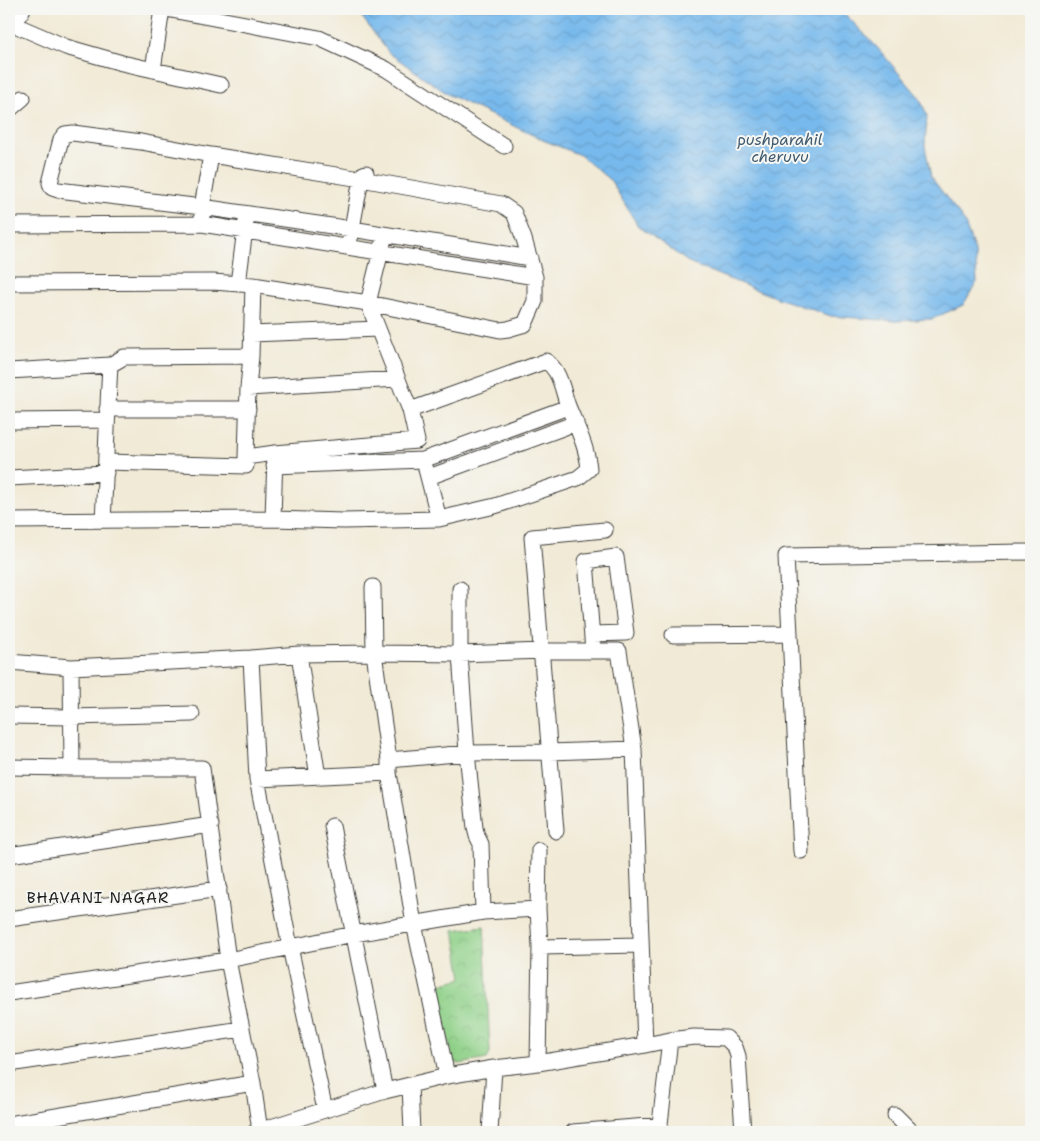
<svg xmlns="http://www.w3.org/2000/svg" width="1040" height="1141" viewBox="0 0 1040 1141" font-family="'Shantell Sans',sans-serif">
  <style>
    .park { fill: url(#park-crowns); stroke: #557652 }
    .water { fill: url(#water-waves); stroke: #4a6a84 }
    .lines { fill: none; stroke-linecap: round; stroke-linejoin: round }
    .minor-casing { stroke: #3c3b38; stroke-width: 17 }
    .highway-casing { stroke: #3c3b38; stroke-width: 24 }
    .minor { stroke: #fff; stroke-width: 15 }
    .highway { stroke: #fff; stroke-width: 22 }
    .labels { text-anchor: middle; stroke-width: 4; stroke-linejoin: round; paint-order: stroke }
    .water-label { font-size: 15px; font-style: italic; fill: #405b6f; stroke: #f6f6f2 }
    .neighbourhood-label { font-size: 15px; letter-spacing: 1px; fill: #1c1c1c; stroke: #f6f6f2 }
  </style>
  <defs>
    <pattern id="park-crowns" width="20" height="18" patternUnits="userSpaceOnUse" patternTransform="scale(1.25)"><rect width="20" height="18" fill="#8ed087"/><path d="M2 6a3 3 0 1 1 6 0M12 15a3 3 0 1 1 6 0" fill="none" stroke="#7ab274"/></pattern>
    <pattern id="water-waves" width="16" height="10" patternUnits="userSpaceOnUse" patternTransform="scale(1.25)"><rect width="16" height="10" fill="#77b9ec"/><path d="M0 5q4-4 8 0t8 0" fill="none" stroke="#669eca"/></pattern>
  </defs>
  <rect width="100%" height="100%" fill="#f6f6f2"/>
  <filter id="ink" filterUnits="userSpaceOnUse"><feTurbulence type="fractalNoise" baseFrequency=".02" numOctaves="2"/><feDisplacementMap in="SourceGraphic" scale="10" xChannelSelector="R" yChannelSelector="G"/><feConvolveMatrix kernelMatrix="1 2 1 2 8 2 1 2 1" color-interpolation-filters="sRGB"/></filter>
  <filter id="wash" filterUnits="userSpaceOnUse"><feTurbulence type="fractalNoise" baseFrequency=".0096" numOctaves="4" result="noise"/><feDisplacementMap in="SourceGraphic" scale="20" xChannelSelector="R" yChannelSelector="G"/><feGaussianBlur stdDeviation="1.12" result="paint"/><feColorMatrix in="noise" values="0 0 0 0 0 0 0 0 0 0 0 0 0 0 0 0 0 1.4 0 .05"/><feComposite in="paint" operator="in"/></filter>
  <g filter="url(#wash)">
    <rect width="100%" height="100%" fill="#f1ead6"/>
    <path class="park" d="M484,926L490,1053L487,1059L460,1064L453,1062L437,985L462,978L454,930Z"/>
    <path class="water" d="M360,9H840L875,45L919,97L927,115L925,146L931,177L964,221L975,252L977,282L963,305L932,319L895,321L831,316L777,298L691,264L638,226L611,181L580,155L543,140L449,95L389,53L362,17Z"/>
  </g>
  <g filter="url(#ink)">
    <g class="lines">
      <defs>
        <path id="minor" d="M166,9L319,38L386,69L504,146
          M15,25L66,47L122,63L221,85
          M153,70L162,9
          M9,110L23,98
          M202,217V207L211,155
          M9,225L202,224L535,277
          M350,239L361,179L363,174L366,173
          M9,283L213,282L253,285L368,303L500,330L508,329L525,324L535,301V277L524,239L514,213L501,204L361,179L211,155L141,142L73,133L65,134L61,139L50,183L52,188L58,190L202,207L352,229L530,258
          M238,284L246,221
          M253,285L251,356L248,388L246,457L275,453L417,441L410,410
          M251,334L378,329
          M9,371L110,365L124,357L251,356
          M248,388L397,379
          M107,409H248
          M9,421L107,420
          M106,462L246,466V457
          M274,466L423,460L568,407
          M426,469L439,519
          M429,477L576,423
          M9,478L106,473
          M273,519L275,456
          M103,520C106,469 107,417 110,365
          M9,521L273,519L344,521L439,519L495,506L578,478L589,469C587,446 576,426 568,406C564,395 562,382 556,372C553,367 550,364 546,361L410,410L368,303L385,235
          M373,587L374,653L389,760V773L414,924L447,1076
          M460,589V654L467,753L475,828L477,836L481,844L483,912
          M592,634L626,633L616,557L586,561L593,651
          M673,635L790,634
          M299,654L318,777
          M251,658L257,779L389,773
          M9,662L71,667L251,658L299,654L374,653L460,654L542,651H619L634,749L645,1045
          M71,667L72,768
          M9,716L71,717L192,714
          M389,760L467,753L550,752L634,749
          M9,767L72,768H202L228,960L253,1083L260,1131
          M257,779L290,947L325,1110
          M332,826L385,1091
          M556,831L532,537L605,530
          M801,851L786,556L1031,552
          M9,855L211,825
          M9,919L219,889
          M540,947L641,945
          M9,993L228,960L354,934L483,912L538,909
          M538,1063L540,947L538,909L539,850
          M9,1064L242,1029
          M410,1085L412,1132
          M895,1115L912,1132
          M9,1124L253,1083
          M255,1132L385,1091L447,1076L494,1068L538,1063L645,1045L670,1040L694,1037L726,1038L735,1047L738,1056L743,1132
          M490,1132L494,1068
          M573,1132L660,1125
          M659,1132L670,1040"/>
        <path id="highway" d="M9,23L19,9"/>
      </defs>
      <use href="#minor" class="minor-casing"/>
      <use href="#highway" class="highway-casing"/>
      <use href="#minor" class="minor"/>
      <use href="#highway" class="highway"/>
    </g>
  </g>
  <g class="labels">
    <g class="water-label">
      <text x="780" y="145">pushparahil<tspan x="780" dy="17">cheruvu</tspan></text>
    </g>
    <g class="neighbourhood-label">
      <text x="98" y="903">BHAVANI NAGAR</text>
    </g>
  </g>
  <rect width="1040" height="1141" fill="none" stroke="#f6f6f2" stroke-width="30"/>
</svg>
